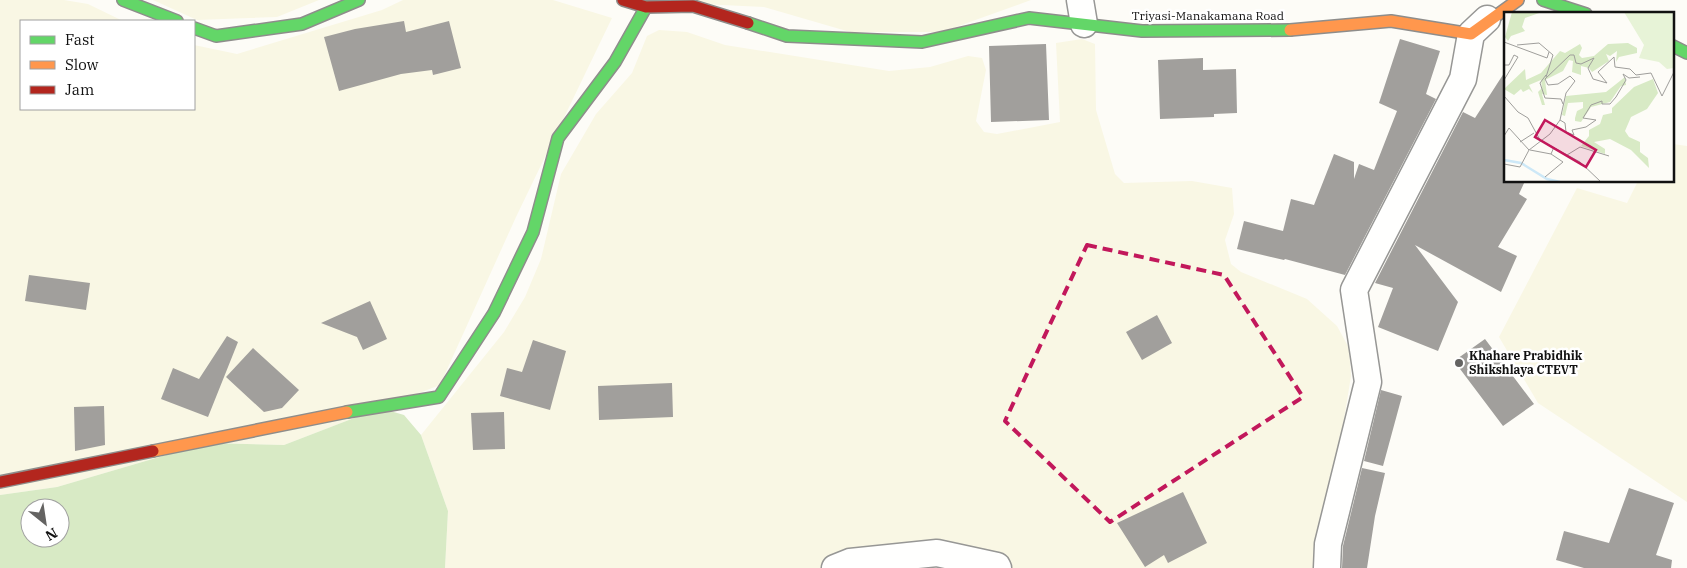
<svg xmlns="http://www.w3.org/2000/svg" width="1687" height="568" viewBox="0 0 1687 568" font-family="'IBM Plex Serif',serif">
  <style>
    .farmland { fill: #f9f7e4 }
    .forest { fill: #d8eac5; fill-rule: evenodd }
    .building { fill: #a19f9c }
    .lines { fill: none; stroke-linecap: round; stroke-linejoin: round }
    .street-casing { stroke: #979795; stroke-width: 29 }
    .fast-casing { stroke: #8e8d8b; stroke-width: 14 }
    .slow-casing { stroke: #8e8d8b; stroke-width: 14 }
    .jam-casing { stroke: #8e8d8b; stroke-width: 14 }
    .street { stroke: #fffffe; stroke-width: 26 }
    .fast { stroke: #63d668; stroke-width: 11 }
    .slow { stroke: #ff974d; stroke-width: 11 }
    .jam { stroke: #b3261e; stroke-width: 11 }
    .marked { fill: none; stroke: #c2185b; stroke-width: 4; stroke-dasharray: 10 6; stroke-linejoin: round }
    .poi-dot { fill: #646362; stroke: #fff; stroke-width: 2 }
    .labels { text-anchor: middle; stroke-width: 5; stroke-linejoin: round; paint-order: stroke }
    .street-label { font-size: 12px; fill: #111; stroke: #fff }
    .poi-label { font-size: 12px; font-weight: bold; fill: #111; stroke: #fff; text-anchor: start }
    .inset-river { fill: none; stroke: #cde8f7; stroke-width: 2.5 }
    .inset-road { fill: none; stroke: #9f9e9b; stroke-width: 1 }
    .view { fill: #c2185b; fill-opacity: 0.15; stroke: #c2185b; stroke-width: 2.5 }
    .inset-edge { fill: none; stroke: #111; stroke-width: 2.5 }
  </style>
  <rect width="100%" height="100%" fill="#fdfcf7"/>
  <path class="farmland" d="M0,0H64L88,4L123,21H21V109H194V45L237,54L382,10L403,0H553L612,18L516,217L440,385L284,445L207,443L57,487L0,495Z
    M153,0H319L277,17L197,20Z
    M691,0H1031L942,32H850L764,7L701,4Z
    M659,30L687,32L725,45L889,71L930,67L968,56L982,58L986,70L976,121L984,132L997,134L1060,122L1056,43L1082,39L1095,44L1096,110L1115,174L1124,183L1192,181L1232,188L1234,214L1225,240L1231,264L1241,272L1307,299L1337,326L1349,348L1351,376L1320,568H445L448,511L421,435L504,332L525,297L541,259L561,174L596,114L632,73L647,36Z
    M1673,144L1687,146V502L1538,403L1499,337L1577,188L1627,203L1638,181H1673Z"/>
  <path class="forest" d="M380,408L404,415L421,435L448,511L445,568H0V495L57,487L207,443L284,445ZM30,508H60V538H30Z"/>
  <path class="building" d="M404,21L406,32L449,21L461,68L433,75L432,70L401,74L339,91L324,37L355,29Z
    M1400,39L1440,51L1426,94L1436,99L1345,275L1285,259L1284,260L1237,249L1244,221L1283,231L1291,199L1314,205L1334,154L1354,162V179L1359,164L1374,170L1397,111L1379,103Z
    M1046,44L1049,120L991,122L989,46Z
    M1203,58V70L1236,69L1237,113L1214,114V117L1160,119L1158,60Z
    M1506,70V181H1525L1519,194L1527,199L1498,247L1517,256L1501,292L1415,245L1458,302L1438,351L1378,327L1393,288L1375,283L1463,112L1475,118Z
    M29,275L90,283L86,310L25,301Z
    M370,301L387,339L363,350L357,337L321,323Z
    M1157,315L1172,343L1142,360L1126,332Z
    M227,336L238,342L208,417L161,399L173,368L199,379Z
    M1485,339L1534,404L1503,426L1454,361Z
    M533,340L566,351L550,410L500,396L507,368L522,372Z
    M253,348L299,390L282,408L264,412L226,377Z
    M672,383L673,417L599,420L598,386Z
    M1381,390L1402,396L1383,466L1364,461Z
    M104,406L105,445L75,451L74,407Z
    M504,412L505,449L473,450L471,413Z
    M1362,468L1385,473L1375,516L1367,568H1342L1343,546Z
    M1629,488L1674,503L1656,555L1672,560L1671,568H1584L1556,560L1564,531L1609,543Z
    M1183,492L1207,543L1168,563L1164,555L1145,567L1117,523Z"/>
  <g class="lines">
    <defs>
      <path id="street" d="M1080,0L1084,24
        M835,568L850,562L937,553L997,566L998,568
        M1327,568L1328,544L1368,382L1354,290L1463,79L1471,34L1487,19"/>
      <path id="fast" d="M123,0L177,21
        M1543,0L1586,14
        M748,23L787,36L922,42L1029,18L1142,31L1290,30
        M194,28L216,36L302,24L359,0
        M1673,46L1687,53
        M347,412L439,397L494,313L533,232L558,138L615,62L646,7"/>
      <path id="slow" d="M1290,30L1391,21L1471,34L1518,0
        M153,451L347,412"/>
      <path id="jam" d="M623,0L646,7L693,6L748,23
        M0,482L153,451"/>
    </defs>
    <use href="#street" class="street-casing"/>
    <use href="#fast" class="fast-casing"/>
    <use href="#slow" class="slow-casing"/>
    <use href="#jam" class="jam-casing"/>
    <use href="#street" class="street"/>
    <use href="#fast" class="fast"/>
    <use href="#slow" class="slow"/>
    <use href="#jam" class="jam"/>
  </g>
  <path class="marked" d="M1087,245L1224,275L1303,397L1110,522L1005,421Z"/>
  <circle class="poi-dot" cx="1459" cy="363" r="5"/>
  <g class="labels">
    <g class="street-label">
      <text x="1208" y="20">Triyasi-Manakamana Road</text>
    </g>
    <g class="poi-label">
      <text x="1469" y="360">Khahare Prabidhik<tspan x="1469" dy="14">Shikshlaya CTEVT</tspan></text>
    </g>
  </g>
  <g transform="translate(1504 12)">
    <rect width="170" height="170" fill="#fdfcf7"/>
    <path d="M120,0H170V56L163,57L155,50L135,46L140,33Z" fill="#e7f3d7"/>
    <path d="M8,0H38L21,6L18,15L21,19L7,24L4,29L1,25ZM124,31L133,36V41L115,45L112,50L113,39L106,44L102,42L105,49L88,60L85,56L77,54V63L68,60L69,49L65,48L59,59L41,68L43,83L38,82L41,93H38L34,80L38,76L37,68L25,73L29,81L25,77L19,80L17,77L10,83L0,77L21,57L22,68L37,61L56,39L61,41L76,32L78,36L75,43L78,46L90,44L104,32ZM121,65L122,73L117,74L106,90L87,95L77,110L71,109V106L73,99L79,96V90L64,91L61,104L58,103L62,84L102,80ZM149,67L154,81L143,97L127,105L121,119L125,125L136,130V140L144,146L145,156L127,138L106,127L90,130L101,137V142L77,134L85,124V118L96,112L99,103L108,101V96L130,75Z" fill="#d8eac5"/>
    <path class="inset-river" d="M0,148L17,151L43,167L56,170"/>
    <path class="inset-road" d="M0,30L43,46L45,40M13,33L35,31L49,43L42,65M90,46L84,56L89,67L103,71L94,60L110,45L111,55L126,57L132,63L147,61L158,84L170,60M0,53H5L10,43L14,45L0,68M42,63L36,71L41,86L57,87L59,92M170,75V109M0,84L14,100L24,106L36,128L76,150L97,170M56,108L61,111L62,120L70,123L68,118L82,115L92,108L79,106L87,93L98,89V92H106L112,85L122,68L119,62L125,66L136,65M0,124L5,116L25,138M16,130L30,121M26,138L47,142L50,135M63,143L76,135L105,144M0,152L16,155L25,138L46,122L56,108L62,81L71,69L66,64L54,72L44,73L41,67L66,43H70L72,51L77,52L90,46M41,165L59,150L47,142"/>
    <path class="view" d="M41,108L92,138L82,155L31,125Z"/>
    <rect width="170" height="170" class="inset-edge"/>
  </g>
  <rect x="20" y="20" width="175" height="90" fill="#ffffff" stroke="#a0a0a0"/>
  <rect x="30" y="36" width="25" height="8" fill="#63d668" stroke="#a0a0a0"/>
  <text x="65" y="45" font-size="15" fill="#111111">Fast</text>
  <rect x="30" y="61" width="25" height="8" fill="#ff974d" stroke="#a0a0a0"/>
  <text x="65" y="70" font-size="15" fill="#111111">Slow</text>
  <rect x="30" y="86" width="25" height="8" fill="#b3261e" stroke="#a0a0a0"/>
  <text x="65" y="95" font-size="15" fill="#111111">Jam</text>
  <g transform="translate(45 523) rotate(150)"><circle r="24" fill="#ffffff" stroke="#a0a0a0"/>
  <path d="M0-4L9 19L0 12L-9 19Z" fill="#646362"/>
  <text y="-8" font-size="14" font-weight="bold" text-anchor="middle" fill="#111111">N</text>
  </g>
</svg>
